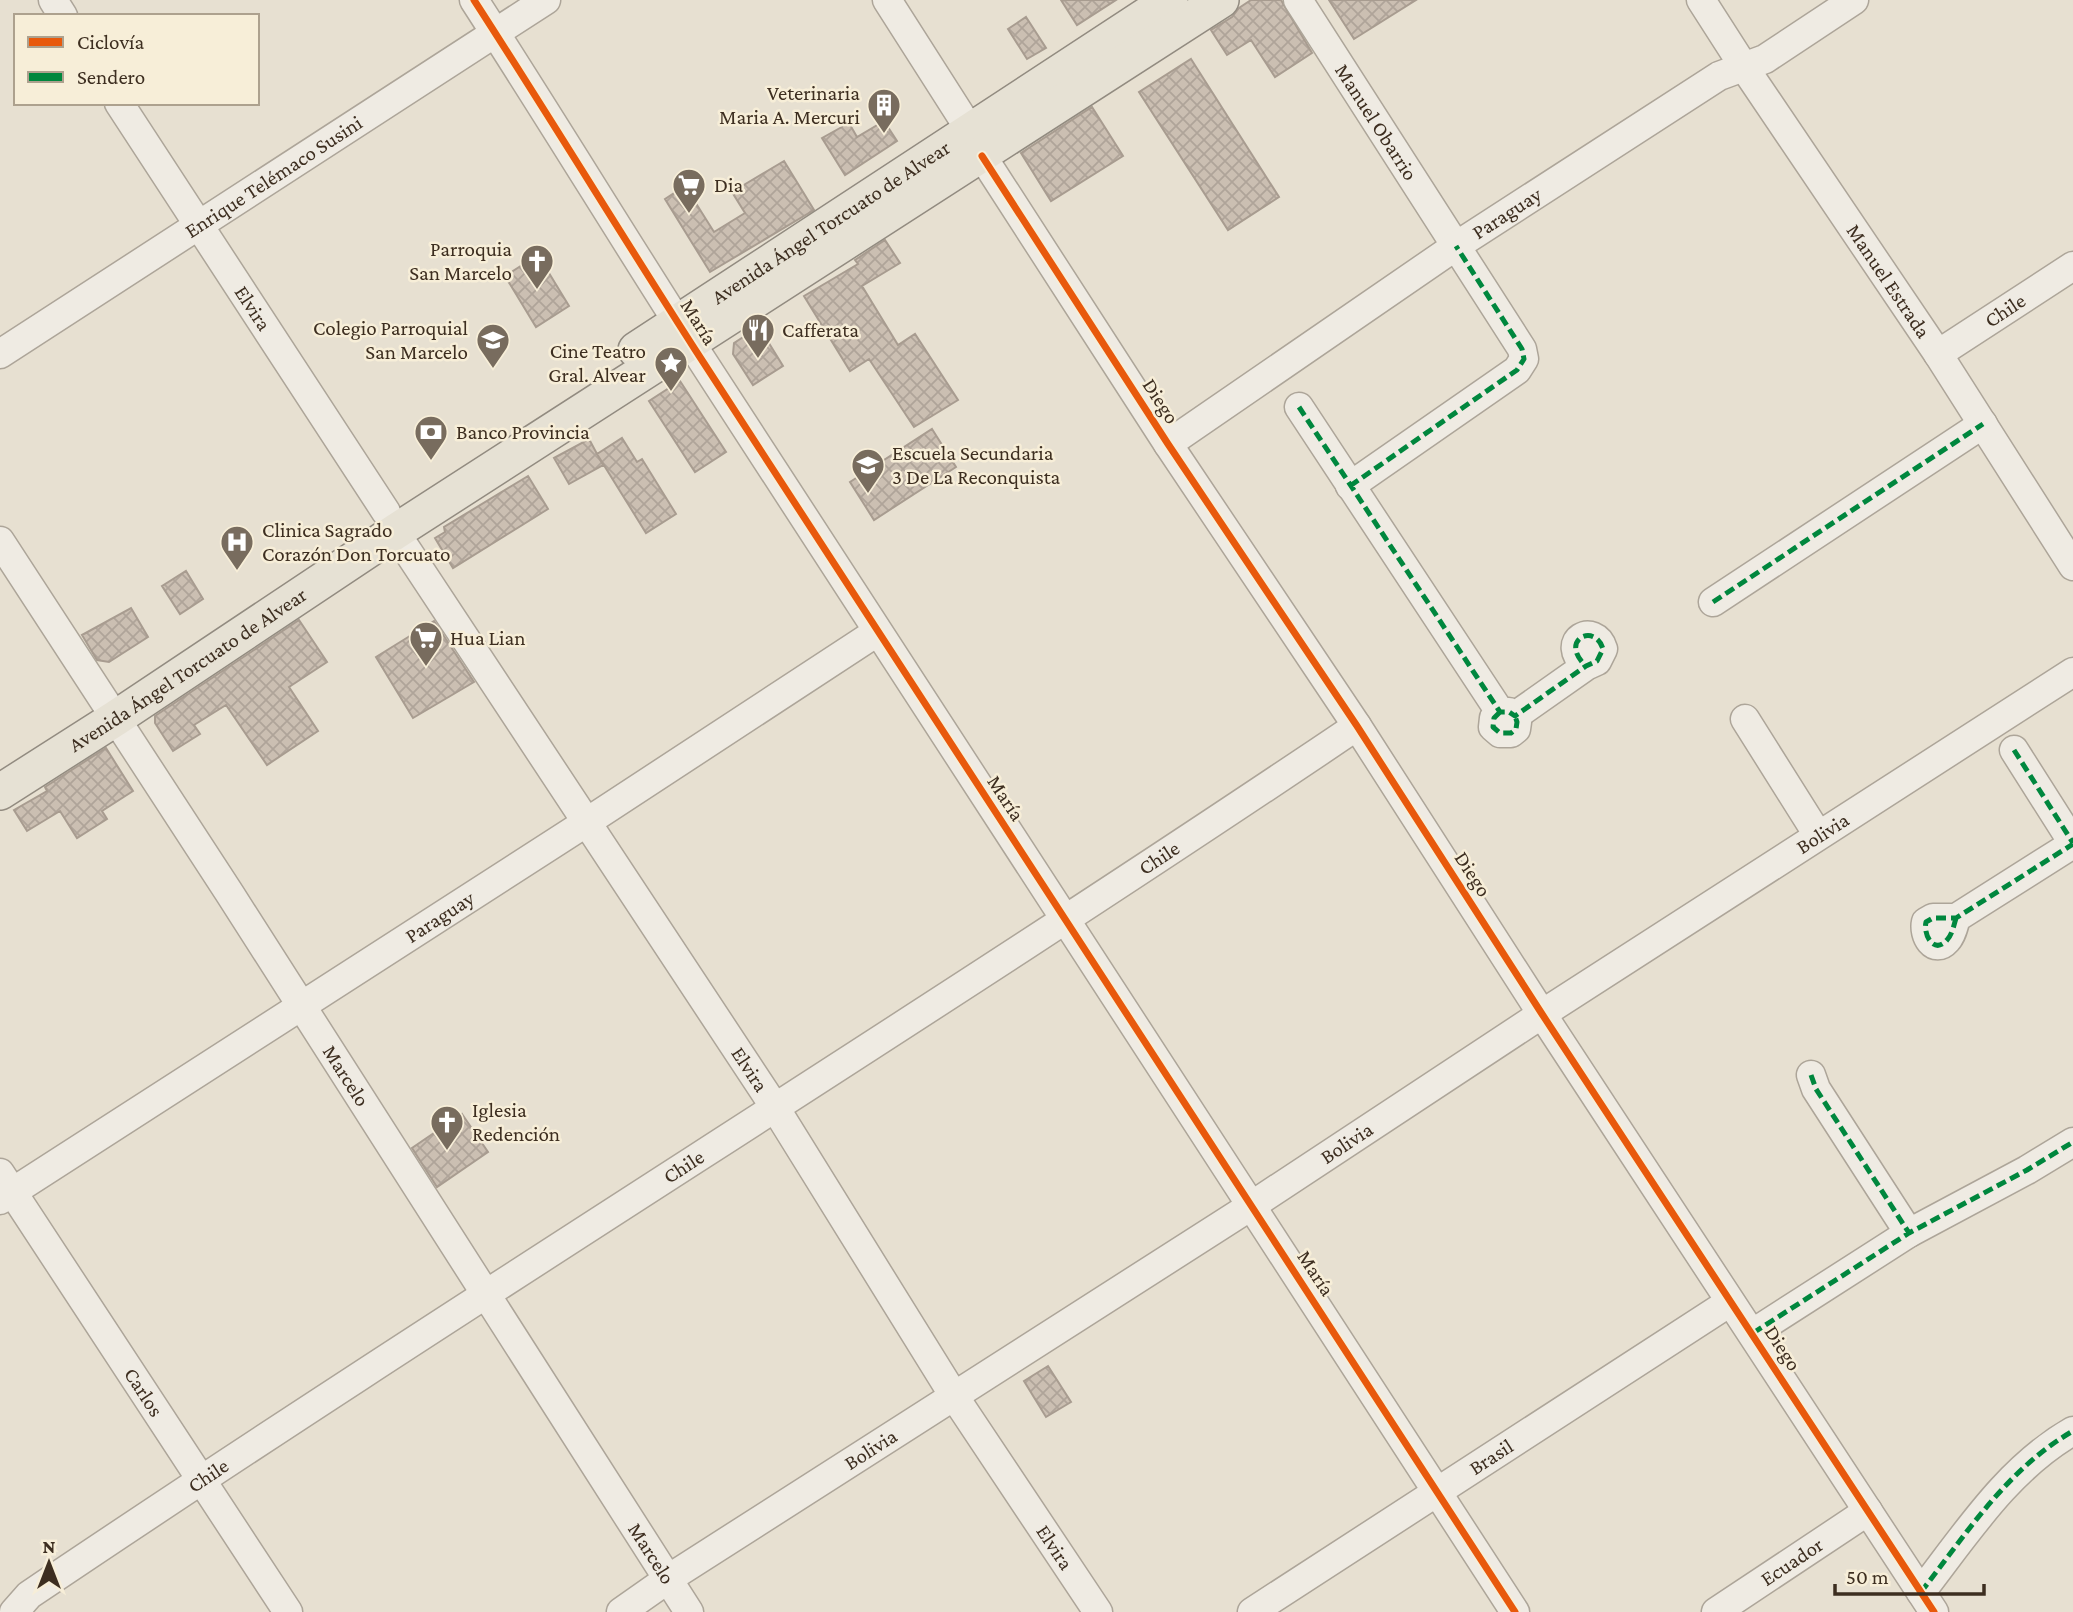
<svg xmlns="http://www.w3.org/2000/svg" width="2073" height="1612" viewBox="0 0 2073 1612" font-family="'Crimson Pro',serif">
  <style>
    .building { fill: url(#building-cross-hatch); stroke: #a89c90; stroke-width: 2 }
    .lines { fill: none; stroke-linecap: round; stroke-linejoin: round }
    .minor-casing { stroke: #ada599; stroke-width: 31 }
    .major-casing { stroke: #928b80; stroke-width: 38 }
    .minor { stroke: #efebe3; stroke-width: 28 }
    .major { stroke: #e6e1d4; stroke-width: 35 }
    .quiet { stroke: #00873e; stroke-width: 5; stroke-dasharray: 10 5; stroke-linecap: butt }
    .cycleway-casing { stroke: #f7eed8; stroke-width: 11 }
    .cycleway { stroke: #e8590c; stroke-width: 7 }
    .labels { text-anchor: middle; stroke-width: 5; stroke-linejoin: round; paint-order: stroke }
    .poi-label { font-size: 21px; fill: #3d2e20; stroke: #f7eed8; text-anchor: start }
    .street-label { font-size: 21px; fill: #3d2e20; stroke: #f7eed8 }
  </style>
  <defs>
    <pattern id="building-cross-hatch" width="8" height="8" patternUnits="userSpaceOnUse" patternTransform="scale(1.75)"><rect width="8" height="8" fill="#cbbfb2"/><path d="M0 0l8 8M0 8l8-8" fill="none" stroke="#afa499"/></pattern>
  </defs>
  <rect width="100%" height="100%" fill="#e7e0d1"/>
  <path class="building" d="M1061,0H1116L1077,25Z
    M1251,0H1281L1312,53L1275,77L1251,40L1227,55L1211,30L1232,17L1239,8Z
    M1329,0H1416L1354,39Z
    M1026,17L1046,48L1027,59L1008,29Z
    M1191,59L1279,197L1228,230L1139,92Z
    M1092,107L1123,156L1051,201L1021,153Z
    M884,121L897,141L845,175L822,138L849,123L857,137Z
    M784,161L814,210L710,272L665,199L685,186L714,232L745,213L732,192Z
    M885,240L900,263L862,286L898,345L915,334L958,400L914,427L869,359L850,371L804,296L858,264L855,260Z
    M538,255L569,306L536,327L505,276Z
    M759,327L783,366L753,385L733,354L734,343Z
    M680,381L726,452L695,472L649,401Z
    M932,429L956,467L874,520L850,482Z
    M622,438L637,462L642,459L676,514L646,533L597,454Z
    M589,439L603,465L569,484L554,458Z
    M528,476L548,509L453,568L435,538L445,532L444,527Z
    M186,571L203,599L180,614L162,586Z
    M131,608L148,637L109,662L97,660L82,635Z
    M299,620L327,662L289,687L318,731L267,765L226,705L194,725L200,734L173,751L155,723V716Z
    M434,621L474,682L413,718L376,657Z
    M106,748L133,791L102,811L107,819L77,838L60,811L27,831L14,810L47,791L45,787Z
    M462,1114L488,1152L437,1187L412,1148Z
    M1048,1366L1071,1402L1046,1417L1024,1381Z"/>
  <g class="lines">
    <defs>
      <g id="minor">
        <path d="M53,0L63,16"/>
        <path d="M474,0C549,116 621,234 696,351C967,772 1243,1191 1515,1612"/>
        <path d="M887,0L970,130"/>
        <path id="s1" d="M1298,0L1522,349L1524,359L1517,370L1350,486"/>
        <path id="s2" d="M1701,0L1744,67L1938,354L2073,566"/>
        <path id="s3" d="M119,103L386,512"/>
        <path d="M982,156L1168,444L1357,726L1542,1014L1934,1612"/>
        <path id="s4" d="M0,354L546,0"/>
        <path id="s5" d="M1938,354L2073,266"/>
        <path d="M1299,407L1500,712H1509L1515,716L1586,666L1597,661L1603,649C1595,622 1558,640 1586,666"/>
        <path id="s6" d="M1168,444L1456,246L1719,76L1765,59L1854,0"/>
        <path id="s7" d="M395,532L774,1106L954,1396L1098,1612"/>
        <path id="s8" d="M0,541L230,894L689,1612"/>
        <path d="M1713,602L1983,424"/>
        <path d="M1500,712L1494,718L1493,727L1500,733H1511L1516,729L1517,722L1515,716"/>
        <path d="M1745,719L1818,835"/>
        <path d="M2014,750L2073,843"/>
        <path d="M1956,918C1954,925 1952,935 1947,940C1934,955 1923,935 1926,922L1933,918H1956L2073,844"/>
        <path d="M1811,1075L1816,1089L1909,1233"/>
        <path id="s9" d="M0,1173L288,1612"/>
        <path id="s10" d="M0,1200L587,822L877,632"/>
        <path d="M1753,1333L1909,1233L2027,1170L2073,1142"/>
        <path d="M1921,1592C1966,1534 2008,1468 2073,1431"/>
        <path id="s11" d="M14,1612L29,1595C468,1299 918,1022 1357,726"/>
        <path id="s12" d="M621,1612L668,1579L1251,1206L1542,1014L2073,672"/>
        <path id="s13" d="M1252,1612L1730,1302"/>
        <path id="s14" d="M1716,1612L1868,1511"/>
      </g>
      <g id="major">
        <path id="s15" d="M636,350C814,234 991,116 1170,0"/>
        <path id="s16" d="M0,792L116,718L395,532L1221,0"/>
      </g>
    </defs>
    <use href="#minor" class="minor-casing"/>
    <use href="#major" class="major-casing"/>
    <use href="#minor" class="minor"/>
    <use href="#major" class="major"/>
    <path class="quiet" d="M1299,407L1500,712H1509L1515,716L1586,666L1597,661L1603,649C1595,622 1558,640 1586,666
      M1350,486L1517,370L1524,359L1522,349L1456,246
      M1713,602L1983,424
      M1500,712L1494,718L1493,727L1500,733H1511L1516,729L1517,722L1515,716
      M2014,750L2073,843
      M1956,918C1954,925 1952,935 1947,940C1934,955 1923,935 1926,922L1933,918H1956L2073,844
      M1811,1075L1816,1089L1909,1233
      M1753,1333L1909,1233L2027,1170L2073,1142
      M1921,1592C1966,1534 2008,1468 2073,1431"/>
    <defs>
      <path id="cycleway" d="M474,0C549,116 621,234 696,351C967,772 1243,1191 1515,1612
        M982,156L1168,444L1357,726L1542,1014L1934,1612"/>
    </defs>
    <use href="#cycleway" class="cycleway-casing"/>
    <use href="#cycleway" class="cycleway"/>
  </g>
  <defs>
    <symbol id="building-pin" viewBox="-11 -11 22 30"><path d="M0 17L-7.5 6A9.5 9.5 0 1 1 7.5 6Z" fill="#786c5e" stroke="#f7eed8"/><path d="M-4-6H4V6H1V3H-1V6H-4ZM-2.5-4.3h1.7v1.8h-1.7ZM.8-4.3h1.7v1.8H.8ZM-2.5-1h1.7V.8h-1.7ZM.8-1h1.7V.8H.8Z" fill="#fff"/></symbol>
    <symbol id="supermarket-pin" viewBox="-11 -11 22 30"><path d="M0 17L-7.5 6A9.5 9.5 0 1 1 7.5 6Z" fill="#786c5e" stroke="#f7eed8"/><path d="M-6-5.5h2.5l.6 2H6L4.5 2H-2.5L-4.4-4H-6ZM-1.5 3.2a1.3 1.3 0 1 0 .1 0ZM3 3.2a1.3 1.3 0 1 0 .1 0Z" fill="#fff"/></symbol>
    <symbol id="church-pin" viewBox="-11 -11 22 30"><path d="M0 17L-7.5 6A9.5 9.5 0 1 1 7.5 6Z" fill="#786c5e" stroke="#f7eed8"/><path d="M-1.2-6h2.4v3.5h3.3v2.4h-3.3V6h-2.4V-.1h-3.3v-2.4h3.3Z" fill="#fff"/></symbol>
    <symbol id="restaurant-pin" viewBox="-11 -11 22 30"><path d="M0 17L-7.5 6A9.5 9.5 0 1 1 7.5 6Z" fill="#786c5e" stroke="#f7eed8"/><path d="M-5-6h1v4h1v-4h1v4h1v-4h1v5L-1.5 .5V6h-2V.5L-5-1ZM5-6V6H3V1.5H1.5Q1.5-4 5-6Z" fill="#fff"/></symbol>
    <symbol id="school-pin" viewBox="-11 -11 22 30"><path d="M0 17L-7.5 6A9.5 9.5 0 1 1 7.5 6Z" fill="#786c5e" stroke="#f7eed8"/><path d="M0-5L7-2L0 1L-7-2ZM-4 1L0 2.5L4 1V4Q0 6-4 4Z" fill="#fff"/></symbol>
    <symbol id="sight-pin" viewBox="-11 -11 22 30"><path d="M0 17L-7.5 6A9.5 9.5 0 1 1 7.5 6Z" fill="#786c5e" stroke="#f7eed8"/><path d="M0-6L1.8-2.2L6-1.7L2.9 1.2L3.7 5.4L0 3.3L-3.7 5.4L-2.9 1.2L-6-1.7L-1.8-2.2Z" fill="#fff"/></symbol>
    <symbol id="bank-pin" viewBox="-11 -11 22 30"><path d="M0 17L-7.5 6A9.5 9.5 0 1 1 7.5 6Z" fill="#786c5e" stroke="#f7eed8"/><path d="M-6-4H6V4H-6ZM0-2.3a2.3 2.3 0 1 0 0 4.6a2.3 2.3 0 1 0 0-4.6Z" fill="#fff"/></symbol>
    <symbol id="hospital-pin" viewBox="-11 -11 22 30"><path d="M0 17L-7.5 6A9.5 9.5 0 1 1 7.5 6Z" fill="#786c5e" stroke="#f7eed8"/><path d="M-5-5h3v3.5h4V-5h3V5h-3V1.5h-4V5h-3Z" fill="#fff"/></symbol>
  </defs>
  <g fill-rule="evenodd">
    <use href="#building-pin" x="865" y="86" width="38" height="52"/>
    <use href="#supermarket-pin" x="670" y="166" width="38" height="52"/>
    <use href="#church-pin" x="518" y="242" width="38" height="52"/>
    <use href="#restaurant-pin" x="739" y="311" width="38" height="52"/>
    <use href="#school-pin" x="474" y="321" width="38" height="52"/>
    <use href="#sight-pin" x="652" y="344" width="38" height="52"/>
    <use href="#bank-pin" x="412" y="413" width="38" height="52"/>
    <use href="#school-pin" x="849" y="446" width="38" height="52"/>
    <use href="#hospital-pin" x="218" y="523" width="38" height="52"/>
    <use href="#supermarket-pin" x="407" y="619" width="38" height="52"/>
    <use href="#church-pin" x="428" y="1103" width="38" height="52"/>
  </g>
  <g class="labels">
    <g class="poi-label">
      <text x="860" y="100" text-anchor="end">Veterinaria<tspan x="860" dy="24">Maria A. Mercuri</tspan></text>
      <text x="714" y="192">Dia</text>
      <text x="512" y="256" text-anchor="end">Parroquia<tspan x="512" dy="24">San Marcelo</tspan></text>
      <text x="468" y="335" text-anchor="end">Colegio Parroquial<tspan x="468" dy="24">San Marcelo</tspan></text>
      <text x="782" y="337">Cafferata</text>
      <text x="646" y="358" text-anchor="end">Cine Teatro<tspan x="646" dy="24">Gral. Alvear</tspan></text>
      <text x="456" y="439">Banco Provincia</text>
      <text x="892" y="460">Escuela Secundaria<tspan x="892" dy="24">3 De La Reconquista</tspan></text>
      <text x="262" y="537">Clinica Sagrado<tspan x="262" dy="24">Corazón Don Torcuato</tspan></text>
      <text x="450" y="645">Hua Lian</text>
      <text x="472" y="1117">Iglesia<tspan x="472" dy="24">Redención</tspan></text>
    </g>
    <g class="street-label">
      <text dy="7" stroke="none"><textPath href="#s1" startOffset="145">Manuel Obarrio</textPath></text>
      <text dy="7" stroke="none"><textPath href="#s4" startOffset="326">Enrique Telémaco Susini</textPath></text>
      <text dy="7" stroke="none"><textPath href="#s6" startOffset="410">Paraguay</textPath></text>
      <text dy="7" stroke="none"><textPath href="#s15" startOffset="233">Avenida Ángel Torcuato de Alvear</textPath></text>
      <text dy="7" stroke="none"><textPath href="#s2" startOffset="338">Manuel Estrada</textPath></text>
      <text dy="7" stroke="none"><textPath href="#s3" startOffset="245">Elvira</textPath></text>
      <text dy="7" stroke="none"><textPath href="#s5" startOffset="80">Chile</textPath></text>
      <text transform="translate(699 322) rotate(58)" y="7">María</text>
      <text transform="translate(1161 401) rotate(57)" y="7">Diego</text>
      <text dy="7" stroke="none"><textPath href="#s16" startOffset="224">Avenida Ángel Torcuato de Alvear</textPath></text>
      <text transform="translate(1006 798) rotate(57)" y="7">María</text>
      <text dy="7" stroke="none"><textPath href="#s12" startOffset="1432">Bolivia</textPath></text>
      <text dy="7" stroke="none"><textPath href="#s11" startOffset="1372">Chile</textPath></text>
      <text transform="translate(1473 874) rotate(57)" y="7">Diego</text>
      <text dy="7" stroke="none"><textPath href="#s10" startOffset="523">Paraguay</textPath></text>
      <text dy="7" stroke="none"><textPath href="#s7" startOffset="644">Elvira</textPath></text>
      <text dy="7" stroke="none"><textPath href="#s8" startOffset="637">Marcelo</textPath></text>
      <text dy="7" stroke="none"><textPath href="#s12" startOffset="864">Bolivia</textPath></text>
      <text dy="7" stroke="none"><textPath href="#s11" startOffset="805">Chile</textPath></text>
      <text transform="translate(1316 1273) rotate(57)" y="7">María</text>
      <text transform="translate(1783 1348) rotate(57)" y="7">Diego</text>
      <text dy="7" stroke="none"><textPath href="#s9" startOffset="262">Carlos</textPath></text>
      <text dy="7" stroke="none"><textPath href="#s12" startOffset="298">Bolivia</textPath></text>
      <text dy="7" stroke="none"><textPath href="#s13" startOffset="285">Brasil</textPath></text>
      <text dy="7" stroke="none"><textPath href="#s11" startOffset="238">Chile</textPath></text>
      <text dy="7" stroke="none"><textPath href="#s7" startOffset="1211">Elvira</textPath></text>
      <text dy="7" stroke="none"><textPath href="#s8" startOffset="1204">Marcelo</textPath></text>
      <text dy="7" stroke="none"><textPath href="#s14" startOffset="91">Ecuador</textPath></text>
    </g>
  </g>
  <rect x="14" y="14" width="245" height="91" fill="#f7eed8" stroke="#ada18e" stroke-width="2"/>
  <rect x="28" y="37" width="35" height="10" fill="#e8590c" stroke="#ada18e" stroke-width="2"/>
  <text x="77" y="49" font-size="21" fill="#3d2e20">Ciclovía</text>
  <rect x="28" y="72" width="35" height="10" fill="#00873e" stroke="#ada18e" stroke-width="2"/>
  <text x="77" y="84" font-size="21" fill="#3d2e20">Sendero</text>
  <g transform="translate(49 1563)" stroke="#f7eed8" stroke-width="5" paint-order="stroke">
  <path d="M0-5L12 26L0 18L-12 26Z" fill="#3d2e20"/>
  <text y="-10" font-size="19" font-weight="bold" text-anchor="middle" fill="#3d2e20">N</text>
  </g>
  <path d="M1835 1584v10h149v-10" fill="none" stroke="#3d2e20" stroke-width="3.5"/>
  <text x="1846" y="1584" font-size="21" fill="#3d2e20" stroke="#f7eed8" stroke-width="5" paint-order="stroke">50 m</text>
</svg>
